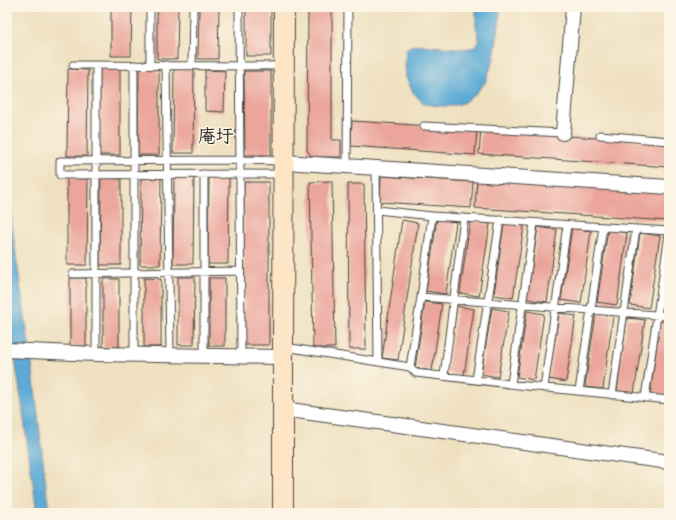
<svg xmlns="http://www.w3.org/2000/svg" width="676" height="520" viewBox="0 0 676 520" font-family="Caveat,'LXGW WenKai TC',sans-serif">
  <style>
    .water { fill: #5caad6; stroke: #446a80 }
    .building { fill: #eba59b }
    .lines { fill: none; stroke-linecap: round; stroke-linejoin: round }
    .lane-casing { stroke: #484641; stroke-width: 9 }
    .street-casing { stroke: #484641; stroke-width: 16 }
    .secondary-casing { stroke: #484641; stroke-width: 22 }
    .lane { stroke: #fff; stroke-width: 7 }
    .street { stroke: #fff; stroke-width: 14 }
    .secondary { stroke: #fee5c5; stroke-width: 20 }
    .labels { text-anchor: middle; stroke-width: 3; stroke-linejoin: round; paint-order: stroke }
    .quarter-label { font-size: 18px; fill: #2b2b2b; stroke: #fcf5e5 }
  </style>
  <rect width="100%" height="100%" fill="#fcf5e5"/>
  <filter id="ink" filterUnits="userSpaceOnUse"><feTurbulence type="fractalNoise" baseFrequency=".025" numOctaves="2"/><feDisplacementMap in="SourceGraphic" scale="8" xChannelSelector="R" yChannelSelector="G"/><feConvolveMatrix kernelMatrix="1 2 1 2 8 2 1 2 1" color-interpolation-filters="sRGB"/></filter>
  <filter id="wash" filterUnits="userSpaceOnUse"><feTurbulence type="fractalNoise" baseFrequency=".012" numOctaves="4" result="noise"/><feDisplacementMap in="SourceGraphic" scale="16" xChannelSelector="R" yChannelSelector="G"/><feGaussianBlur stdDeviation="0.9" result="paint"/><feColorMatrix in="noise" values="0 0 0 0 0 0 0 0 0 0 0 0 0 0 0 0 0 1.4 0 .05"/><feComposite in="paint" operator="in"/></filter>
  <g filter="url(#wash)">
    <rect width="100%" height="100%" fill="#efe0c0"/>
    <path class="water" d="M476,7H500L499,24L494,58L485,83L474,95L463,103L451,106H438L424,104L413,92L406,77L405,64L406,51L410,46L420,45L464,49L475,47L479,39L476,26Z
      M7,180L14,242L33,372L49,513H37L22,404L7,308Z"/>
    <g id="blocks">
      <path class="building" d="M111,7H132L131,56H111Z
        M157,7H178L177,59H157Z
        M199,7H219L218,59H198Z
        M246,7H271V56H246Z
        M308,7H332V140H341V157H315L311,156L307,150Z
        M174,66H194L193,153H173Z
        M100,68H120V155H99Z
        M139,68H159V155H138Z
        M68,69L88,70L87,156H67Z
        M205,70L225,71L224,112L205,111Z
        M244,71H271V155H245Z
        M352,121L477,129L475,155L351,146Z
        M481,130L669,143V167L479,154Z
        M381,176L473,182L471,208L380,202Z
        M174,177H194L193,264H173Z
        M209,177H229L228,264H208Z
        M67,178L88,179L87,265H67Z
        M101,178L121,179V265H100Z
        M141,178H161L160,265H140Z
        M477,180L669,193V221L475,208Z
        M332,181L335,348H313L310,182Z
        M244,182H269V345H244Z
        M348,184H364L366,349H349Z
        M437,219L456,222L446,294L426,291Z
        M402,220L418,223L398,360L382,358Z
        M470,221L490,224L479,296L460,293Z
        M504,223L524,226L513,298L494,295Z
        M538,227L557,230L547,302L527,299Z
        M572,228L591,231L581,303L561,300Z
        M608,230L627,233L617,305L597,302Z
        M640,233L660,236L649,308L630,305Z
        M668,272H669V307L663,306Z
        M178,277H195L194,345H178Z
        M70,278H86V346H70Z
        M144,278L161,279V347H144Z
        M209,278H225V346H209Z
        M103,279H119V347H103Z
        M425,302L442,304L432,371L415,368Z
        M457,306L474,309L464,375L447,373Z
        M492,308L509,311L498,377L481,374Z
        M527,311L544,314L534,380L517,377Z
        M559,313L576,316L566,382L549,379Z
        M596,313L613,316L603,389L585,387Z
        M627,318L645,320L634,394L617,391Z
        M660,321L669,323V386L667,397L650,395Z"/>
    </g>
  </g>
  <g filter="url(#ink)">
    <use href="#blocks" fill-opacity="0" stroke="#484641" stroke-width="1"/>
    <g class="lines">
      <defs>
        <path id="lane" d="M239,7L241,356
          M73,65L282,66
          M96,65V354
          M134,65V355
          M150,65V7
          M166,65L170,355
          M192,65L193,7
          M424,126L563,133
          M600,135L669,141
          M347,166L348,7
          M376,167L378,362
          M281,174L60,175V161L239,160L283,161
          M377,210L432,216L669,231
          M73,274L240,271
          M421,297L669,316
          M285,347L410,367L421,297L432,216
          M204,356V174
          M410,367L416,373L527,386L669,400
          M444,376L464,218
          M476,380L500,220
          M511,384L534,223
          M544,388L567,225
          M579,391L603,227
          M612,395L636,229
          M645,398L669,234"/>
        <path id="street" d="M563,133L573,7
          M284,162L669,187
          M7,350L96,354L283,357
          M282,409L669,462"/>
        <path id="secondary" d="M283,513V357L284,7"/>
      </defs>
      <use href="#lane" class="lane-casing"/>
      <use href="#street" class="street-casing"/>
      <use href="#secondary" class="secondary-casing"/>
      <use href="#lane" class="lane"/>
      <use href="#street" class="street"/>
      <use href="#secondary" class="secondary"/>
    </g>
  </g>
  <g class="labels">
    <g class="quarter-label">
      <text x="216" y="142">庵圩</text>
    </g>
  </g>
  <rect width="676" height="520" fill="none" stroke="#fcf5e5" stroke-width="24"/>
</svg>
